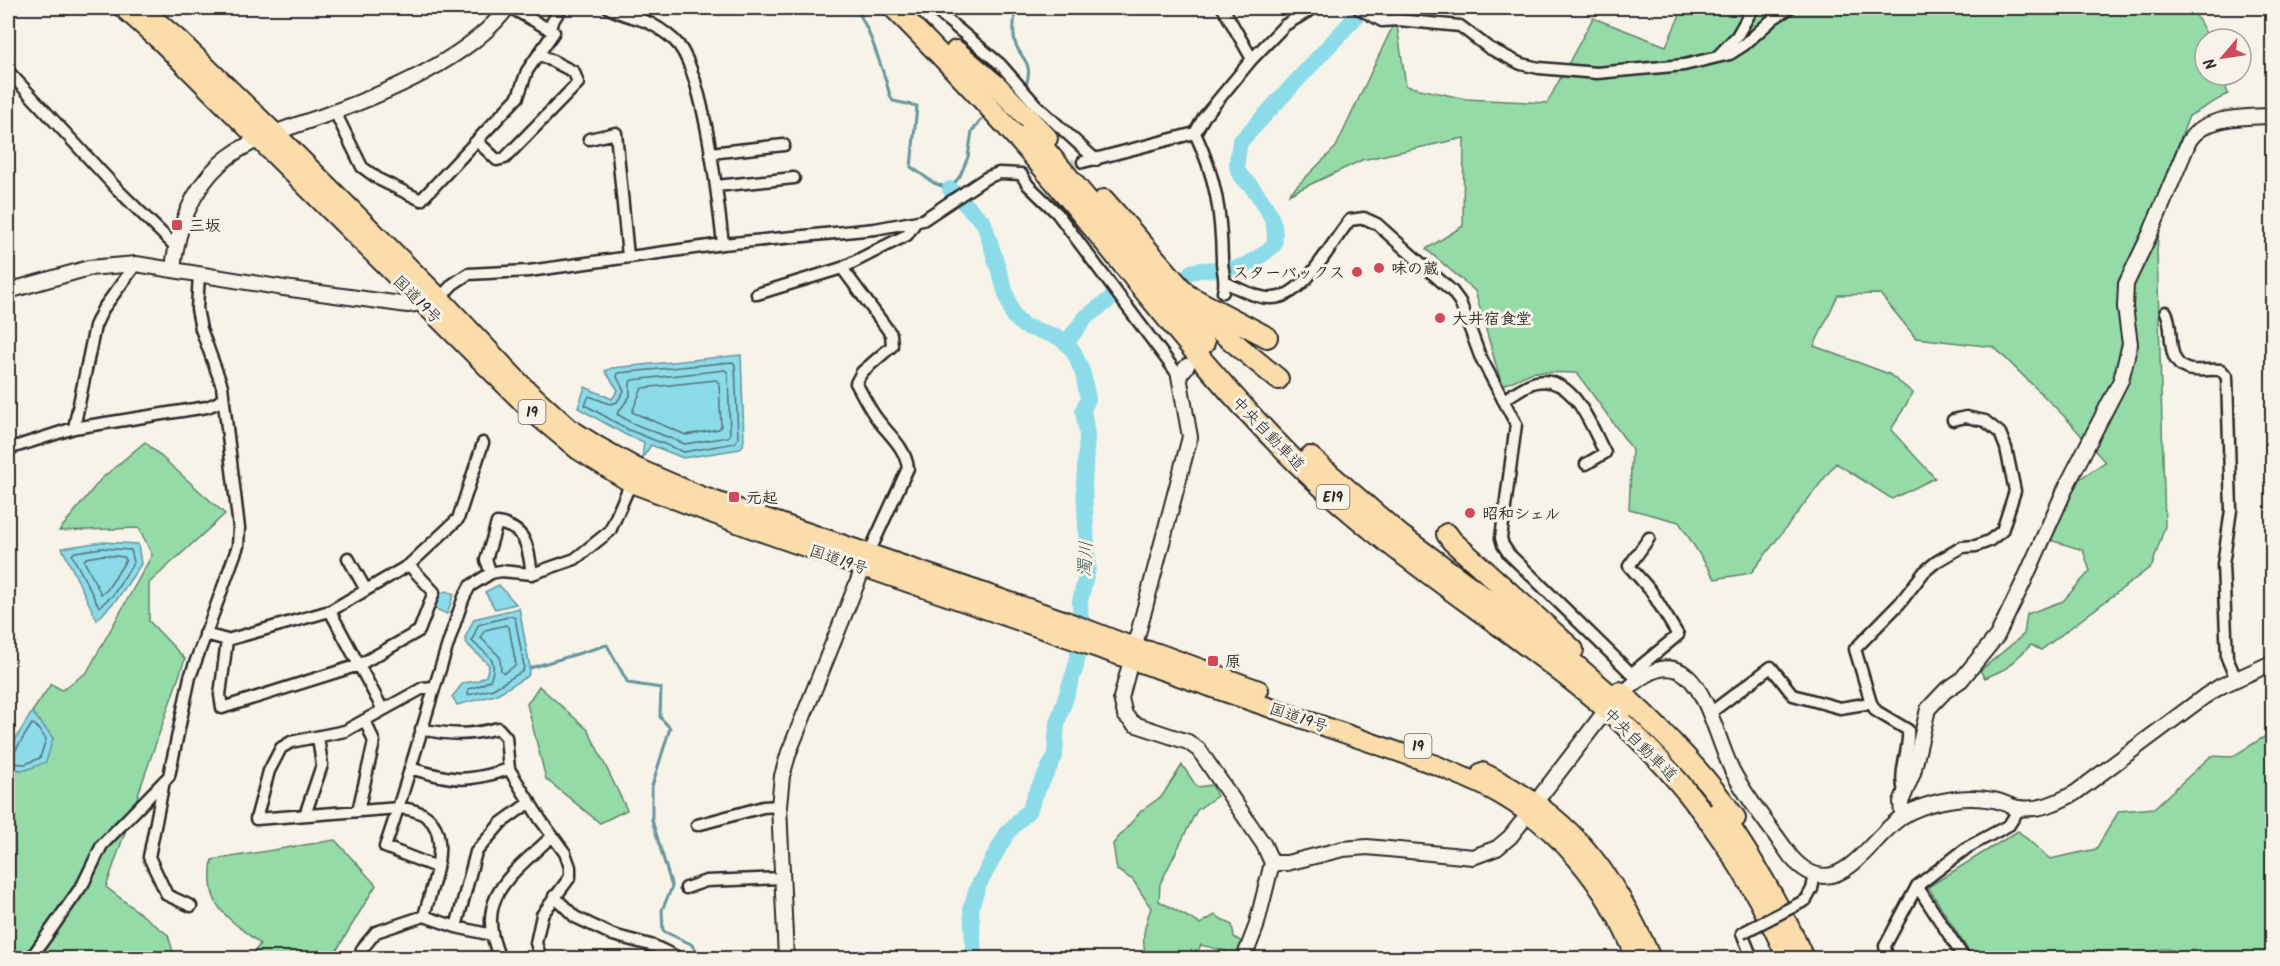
<svg xmlns="http://www.w3.org/2000/svg" width="2280" height="966" viewBox="0 0 2280 966" font-family="Kalam,'Klee One',sans-serif">
  <style>
    .green { fill: #95dba8; stroke: #60836a; stroke-width: 1.5 }
    .water { fill: #8cdbe9; stroke: #65959d; stroke-width: 1.5 }
    .lines { fill: none; stroke-linecap: round; stroke-linejoin: round }
    .shore { stroke: #527177; stroke-width: 1.5 }
    .stream { stroke: #65959d; stroke-width: 3 }
    .river { stroke: #8cdbe9; stroke-width: 16 }
    .minor-tunnel { stroke: #cecbc2; stroke-width: 10; stroke-dasharray: 10 5; stroke-linecap: butt }
    .minor-casing { stroke: #2b2b2b; stroke-width: 15 }
    .tertiary-casing { stroke: #2b2b2b; stroke-width: 18 }
    .trunk-casing { stroke: #2b2b2b; stroke-width: 22 }
    .motorway-casing { stroke: #2b2b2b; stroke-width: 24 }
    .minor { stroke: #f7f3e8; stroke-width: 10 }
    .tertiary { stroke: #f7f3e8; stroke-width: 14 }
    .trunk { stroke: #faddab; stroke-width: 18 }
    .motorway { stroke: #faddab; stroke-width: 20 }
    .minor-bridge-casing { stroke: #2b2b2b; stroke-width: 15; stroke-linecap: butt }
    .minor-bridge { stroke: #f7f3e8; stroke-width: 10 }
    .poi-dot { fill: #d1495b; stroke: #f7f3e8; stroke-width: 2 }
    .labels { text-anchor: middle; stroke-width: 6; stroke-linejoin: round; paint-order: stroke }
    .shield { fill: #f7f3e8; stroke: #686764; stroke-width: 1.5 }
    .shield-label { font-size: 15px; font-weight: bold; fill: #2b2b2b }
    .poi-label { font-size: 16px; font-weight: bold; fill: #2b2b2b; stroke: #f7f3e8; text-anchor: start }
    .street-label { font-size: 16px; fill: #2b2b2b; stroke: #f7f3e8 }
    .water-label { font-size: 18px; font-style: italic; fill: #43575a; stroke: #f7f3e8 }
  </style>
  <rect width="100%" height="100%" fill="#f7f3e8"/>
  <filter id="ink" filterUnits="userSpaceOnUse"><feTurbulence type="fractalNoise" baseFrequency=".0167" numOctaves="2"/><feDisplacementMap in="SourceGraphic" scale="12" xChannelSelector="R" yChannelSelector="G"/><feConvolveMatrix kernelMatrix="1 2 1 2 8 2 1 2 1" color-interpolation-filters="sRGB"/></filter>
  <g filter="url(#ink)">
    <path class="green" d="M1683,8H2192L2209,39H2205V75H2222L2228,94L2189,116L2163,184L2157,251L2165,526L2152,566L2041,650L2031,645L2005,669L1985,678L1980,671L2024,634L2027,614L2063,601L2090,571L2083,550L2050,540L2078,480L2105,462L2064,416L1994,347L1916,338L1880,294L1838,295L1814,346L1889,374L1913,393L1891,430L1935,478L1892,499L1836,463L1751,573L1715,579L1679,522L1629,509L1632,449L1577,373L1533,372L1502,386L1475,291L1426,249L1463,226L1464,138L1362,160L1288,195L1336,147L1396,19L1406,86L1466,99L1547,103L1593,18L1666,46Z
      M145,442L225,514L149,583V621L185,659L106,887L168,935L175,958H8V769L26,770L53,738L32,712L51,684L62,690L87,672L152,555L139,528L59,531L101,479Z
      M539,686L588,730L627,810L600,823L546,779L527,704Z
      M2272,732V958H2188C2171,945 2158,947 2141,958H1973L1928,887L2018,831L2050,859L2096,849L2119,811L2154,808L2211,756L2232,757Z
      M1182,765L1197,787L1212,785L1217,796L1197,810L1160,884L1159,901L1200,924L1215,915L1232,925L1234,937L1242,942L1236,958H1222L1226,951L1201,945L1194,958H1147C1140,941 1145,925 1151,908L1133,880L1117,870L1113,844L1141,811L1162,796Z
      M335,840L376,885L332,958H250L260,944C226,915 205,909 212,860Z"/>
    <path class="water" d="M741,355L744,439L743,445L740,449L683,458L651,445L642,459L644,442L626,435L578,408L585,387L612,399L618,390L605,371L612,368Z
      M102,542L138,544L141,564L118,598L97,620L62,548Z
      M499,585L516,604L495,609L485,592Z
      M446,591L454,594L447,614L434,608L439,594Z
      M519,608L530,668L528,676L495,695L457,705L452,697L463,683L477,681L486,676L489,665L467,644L465,638L474,619Z
      M32,712L53,738L46,762L26,770L8,769V751Z"/>
    <g class="lines">
      <path class="shore" d="M733,362L735,365L738,438L735,443L684,452L629,430L585,405L589,396L610,404L617,402L624,391L617,377L618,373Z
        M725,370L728,373L730,434L728,437L685,444L632,423L617,414L630,396V382L632,380Z
        M716,380L719,383L721,426L719,429L686,435L632,412L642,388Z
        M102,548L131,550L134,562L113,595L99,607L72,555L75,552Z
        M103,555L124,557L126,560L107,590L101,594L84,561L86,558Z
        M511,616L515,618L524,666L523,671L493,689L468,695V689L479,686L490,680C500,658 486,655 472,641L478,625Z
        M506,625L509,627L516,665L504,673L501,671L500,657L481,638L485,630Z
        M8,753L15,751L32,724L35,725L46,739L40,758L25,764L8,763"/>
      <path class="stream" d="M856,8C869,29 877,54 885,78C888,86 888,94 893,101L917,106L911,167L934,183L950,189L960,176L968,157L972,131L984,117
        M1015,8C1015,18 1012,32 1015,42C1020,59 1033,61 1027,82
        M530,668L607,645L628,683L661,688L660,717L670,728L652,786V820L672,887L662,910L663,931L691,944L702,958"/>
      <path class="river" d="M950,189L984,223L1013,316L1024,326L1058,337L1066,343L1074,352L1083,374L1088,399L1083,410L1087,435L1084,485L1088,568L1080,601L1081,634L1076,666L1057,724L1055,756L1034,797L1030,809L1007,833L978,886L971,907L974,958
        M1191,272C1205,267 1217,271 1231,269C1246,267 1263,255 1274,245C1279,222 1264,202 1250,185C1246,181 1239,176 1238,170C1235,162 1239,150 1240,142L1364,8
        M1066,343L1086,317L1113,297"/>
      <path class="minor-tunnel" d="M1021,174L1083,162"/>
      <defs>
        <path id="minor" d="M609,8C621,15 634,17 647,22C657,26 666,33 674,40C704,66 718,201 723,244
          M933,8L1000,64L1036,105L1096,160
          M1223,8L1252,59
          M1358,8L1382,21L1398,20L1460,26L1489,48L1521,64L1539,68L1597,73L1684,65L1730,54L1744,45L1774,18L1790,8
          M548,29L561,8
          M1718,56L1737,36L1753,8
          M8,71L118,190L175,246
          M335,112L362,167L380,180L421,200L518,97L527,71L554,32L511,8
          M1195,133C1216,178 1221,211 1222,260C1222,272 1227,280 1223,292
          M589,139L616,133L628,256
          M477,141L497,160L505,158L578,83L574,72L539,54
          M710,153L784,145
          M1083,162L1195,133L1204,117L1252,59L1285,25L1314,8
          M716,186L794,178
          M842,268L891,334L892,346L862,372L856,383C863,395 869,409 878,420C890,436 905,447 908,468L869,553
          M1226,283C1239,288 1255,298 1270,298C1304,300 1331,242 1350,220L1364,218L1377,224L1452,291L1460,302L1480,356L1516,424L1501,538L1503,545L1509,554L1638,680
          M757,294L842,268L907,235L915,223
          M440,298L453,284L468,274L529,271L723,244L875,229L923,220L986,178L999,173L1021,174L1028,185L1057,213L1179,376
          M2166,312C2175,329 2164,361 2187,369C2196,372 2211,369 2221,370L2227,377L2231,510L2223,565L2227,658L2236,679
          M1503,400C1514,394 1524,385 1536,382C1574,374 1591,427 1605,453L1586,464
          M74,428L95,326L103,309L136,264
          M8,449L74,428L207,407L217,403L223,398
          M348,558L366,590
          M409,565L458,519L483,443
          M491,573L486,560L497,523C528,528 528,549 532,574
          M205,634L227,640L330,611L383,710
          M227,640L220,695L222,708L359,665L419,631L434,592L409,565L330,611
          M1632,673L1678,635L1651,591L1629,566L1649,538
          M1710,713L1771,667L1793,695L1840,708L1871,703
          M421,729C450,735 469,736 498,728L506,737L509,769L540,819L565,853L570,867V877L542,915L536,943L541,958
          M410,768C453,781 466,783 509,769
          M164,781L149,857L167,895L191,906
          M1904,791C1898,772 1910,750 1908,730L1876,711L1871,703L1855,649L1900,603L1924,572L1936,562L1962,547L1976,546L1989,541L2002,531L2015,491L2006,448L2000,433L1985,421L1966,417L1953,420
          M358,811L374,742L365,720
          M305,815L322,765L318,737
          M697,825L763,807L779,806
          M436,867L385,847C414,765 434,679 464,597L470,586L491,573L501,571L532,574L575,559L610,531L632,480
          M1917,886L1964,958
          M686,888L706,881L783,878
          M554,896L575,917L613,935L654,946L679,958
          M1806,900L1812,889L1815,874
          M424,916C434,878 463,812 399,808L256,819L269,771L281,748L291,742L345,731L423,688L434,687
          M456,927L476,852L501,823L530,802
          M1742,933L1752,958
          M31,958L83,884L102,845L169,776L190,677L238,546L239,528L222,386L201,329L197,309L199,274
          M360,958L362,949L376,932L424,916L456,927L492,935
          M500,958C472,897 513,874 552,836
          M1887,958L1885,946L1917,886L1968,847L2009,825L2019,809"/>
        <path id="tertiary" d="M173,269C177,230 191,190 221,163C248,139 286,129 320,117C380,96 468,60 507,8
          M8,291L89,268L136,264L284,288L408,305L422,303
          M1187,366L1179,376L1190,437L1121,698L1125,715L1134,724L1188,742L1199,750L1264,845L1272,863L1256,927L1244,958
          M1627,690C1698,623 1710,728 1733,772C1749,802 1772,829 1791,857C1841,913 1871,829 1912,811C1936,800 1966,795 1993,800C2002,801 2010,807 2019,808C2039,811 2058,802 2075,793L2205,696L2221,686L2272,663
          M1542,794L1600,718
          M1902,815L1901,802L1913,773L1928,709L1945,691L1961,680L1997,636L2024,581L2068,483L2121,380L2130,344L2125,307L2126,284L2150,234L2189,141C2205,115 2247,117 2272,116
          M1272,863H1287L1343,849L1367,847L1473,857L1497,848L1510,837L1521,823
          M786,958L779,806L782,776L789,752L866,561"/>
        <path id="trunk" d="M123,8L160,41L532,412L578,450L631,483L756,530L1436,765C1452,772 1470,779 1486,787C1557,823 1607,885 1636,958
          M142,8L178,39L275,133L440,298L524,387L568,427L596,445L637,468L701,496L1063,620L1136,648L1158,653L1259,690
          M1482,772C1569,813 1614,872 1651,958"/>
        <path id="motorway" d="M894,8C948,62 1001,118 1051,177C1132,273 1207,374 1297,463C1389,555 1503,621 1602,705C1683,774 1745,862 1788,958
          M956,51L997,86L1047,138
          M1030,132L1107,223L1204,343
          M1104,200L1187,295L1267,337
          M1194,304L1208,321L1278,379
          M1310,457L1400,535L1573,663L1624,707
          M1447,534L1452,541L1573,650
          M1620,692C1662,730 1702,771 1735,818
          M1719,811C1752,858 1780,905 1803,958"/>
      </defs>
      <use href="#minor" class="minor-casing"/>
      <use href="#tertiary" class="tertiary-casing"/>
      <use href="#trunk" class="trunk-casing"/>
      <use href="#motorway" class="motorway-casing"/>
      <use href="#minor" class="minor"/>
      <use href="#tertiary" class="tertiary"/>
      <use href="#trunk" class="trunk"/>
      <use href="#motorway" class="motorway"/>
      <defs>
        <path id="minor-bridge" d="M1742,933L1806,900"/>
      </defs>
      <use href="#minor-bridge" class="minor-bridge-casing"/>
      <use href="#minor-bridge" class="minor-bridge"/>
    </g>
  </g>
  <g class="poi-dot">
    <rect x="171" y="219" width="12" height="12" rx="3"/>
    <circle cx="1379" cy="268" r="6"/>
    <circle cx="1357" cy="272" r="6"/>
    <circle cx="1440" cy="318" r="6"/>
    <rect x="728" y="491" width="12" height="12" rx="3"/>
    <circle cx="1470" cy="513" r="6"/>
    <rect x="1207" y="655" width="12" height="12" rx="3"/>
  </g>
  <g class="labels">
    <g class="shield">
      <rect x="518.5" y="400" width="27" height="24" rx="4.5"/>
      <rect x="1316.5" y="485" width="33" height="24" rx="4.5"/>
      <rect x="1404.5" y="734" width="27" height="24" rx="4.5"/>
    </g>
    <g class="shield-label">
      <text x="532" y="417">19</text>
      <text x="1333" y="502">E19</text>
      <text x="1418" y="751">19</text>
    </g>
    <g class="poi-label">
      <text x="189" y="231">三坂</text>
      <text x="1391" y="274">味の蔵</text>
      <text x="1345" y="278" text-anchor="end">スターバックス</text>
      <text x="1452" y="324">大井宿食堂</text>
      <text x="746" y="503">元起</text>
      <text x="1482" y="519">昭和シェル</text>
      <text x="1225" y="667">原</text>
    </g>
    <g class="street-label">
      <text transform="translate(418 299) rotate(45)" y="6">国道19号</text>
      <text transform="translate(1269 433) rotate(46)" y="6">中央自動車道</text>
      <text transform="translate(839 559) rotate(19)" y="6">国道19号</text>
      <text transform="translate(1299 717) rotate(19)" y="6">国道19号</text>
      <text transform="translate(1641 744) rotate(45)" y="6">中央自動車道</text>
    </g>
    <g class="water-label">
      <text transform="translate(1085 559) rotate(-87)" y="6">濁川</text>
    </g>
  </g>
  <rect width="2280" height="966" fill="none" stroke="#f7f3e8" stroke-width="30"/>
  <rect x="15" y="15" width="2250" height="936" fill="none" stroke="#2b2b2b" stroke-width="2" filter="url(#ink)"/>
  <g transform="translate(2223 57) rotate(241)"><circle r="28" fill="#f7f3e8" stroke="#a5a39c" stroke-width="1.5"/>
  <path d="M0-4.5L10 22L0 15L-10 22Z" fill="#d1495b"/>
  <text y="-9" font-size="16" font-weight="bold" text-anchor="middle" fill="#2b2b2b">N</text>
  </g>
</svg>
